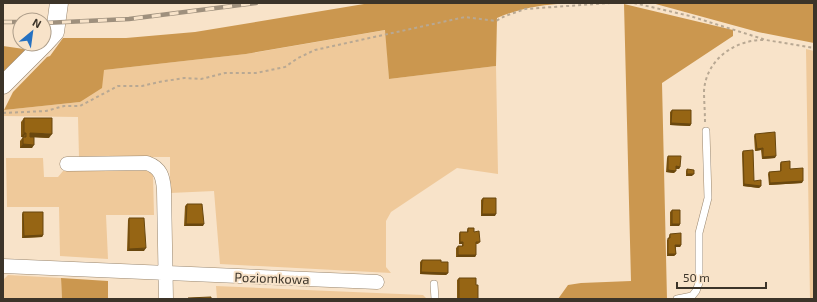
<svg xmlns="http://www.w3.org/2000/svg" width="817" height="302" viewBox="0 0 817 302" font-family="'Exo 2',sans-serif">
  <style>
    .green { fill: #efc99a }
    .forest { fill: #cb974f }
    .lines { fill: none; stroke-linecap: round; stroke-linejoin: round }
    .service-casing { stroke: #9a876f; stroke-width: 8 }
    .minor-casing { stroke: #9a876f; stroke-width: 15 }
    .tertiary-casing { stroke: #9a876f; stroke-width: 19 }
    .path { stroke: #b8a893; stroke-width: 2; stroke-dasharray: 3 3; stroke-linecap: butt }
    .service { stroke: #fff; stroke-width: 7 }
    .minor { stroke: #fff; stroke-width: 14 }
    .tertiary { stroke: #fff; stroke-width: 18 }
    .rail-casing { stroke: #9f907d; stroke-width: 4.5 }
    .rail { stroke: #f8e3c9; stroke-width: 3; stroke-dasharray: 9; stroke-linecap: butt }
    .wall { fill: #815711 }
    .shaded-wall { fill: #69470e }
    .building { fill: #966514; stroke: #69470e }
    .labels { text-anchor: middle; stroke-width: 4; stroke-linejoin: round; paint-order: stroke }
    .street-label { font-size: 13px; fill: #3c3429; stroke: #f8e3c9 }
  </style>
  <rect width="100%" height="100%" fill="#f8e3c9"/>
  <path class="green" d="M386,30L389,79L496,66L498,174L457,168L391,212L386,221V267L391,273L220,264L214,191L170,193V157H79L78,117L3,116L4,110L80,102L104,70L246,54Z
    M806,49L814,51V299H810Z
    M6,158H43L44,177H58L63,171L147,170L153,175L154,215H106L108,259L60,256L59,207H7Z
    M8,275L61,278L62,299H4L3,280Z
    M216,286L423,295L427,299H217Z"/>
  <path class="forest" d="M370,3H568C542,5 520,8 497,18L496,66L389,79L385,30L246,54L104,70L102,88L80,102L4,110L13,92L47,57L50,56L63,38H126L195,32Z
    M652,3H814V43L758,32Z
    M624,4L733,30V36L662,83L667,299H558L568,285L581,283L631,281Z
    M3,46L31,50L3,75Z
    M61,278L108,281V299H62Z"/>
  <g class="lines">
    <defs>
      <path id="service" d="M434,284L435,299
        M677,299L692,296L696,291L699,283V233L708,198L706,131"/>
      <path id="minor" d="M67,164L147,163C161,168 163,177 164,190L166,299
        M3,266L377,282"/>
      <path id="tertiary" d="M44,44L55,32L59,3
        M3,85L44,44"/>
    </defs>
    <use href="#service" class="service-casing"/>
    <use href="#minor" class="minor-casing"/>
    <use href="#tertiary" class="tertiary-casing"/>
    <path class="path" d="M634,3L690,16L766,40L814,48
      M3,113L46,111L64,106H80L118,86H142L159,82L184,78L201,79L225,73H256L285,67L298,58L315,50L465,17L496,21L505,16L525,9L610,3
      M705,122C705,112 704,101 704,91C706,60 734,40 763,40"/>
    <use href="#service" class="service"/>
    <use href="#minor" class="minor"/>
    <use href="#tertiary" class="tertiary"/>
    <defs>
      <path id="rail" d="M3,22H20
        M44,23L129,19L256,3"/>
    </defs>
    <use href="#rail" class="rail-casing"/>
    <use href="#rail" class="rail"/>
  </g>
  <path class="wall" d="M672,110L691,124L690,126L670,125V112Z
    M24,118L49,138L34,137L32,148H20V141L23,137H21V122Z
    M755,134L775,158L762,159L761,150L755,151L754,136Z
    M743,151L754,181L761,186L759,188L743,186L742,153Z
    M668,156L680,167L679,169H676L674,173L666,172L667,158Z
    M781,162L790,169L802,183L769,185L768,174L769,172L780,171V164Z
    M687,169L692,176H686V171Z
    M483,198L495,216H481V200Z
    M187,204L203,226H184L185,206Z
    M672,210L680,224L679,226H670V212Z
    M23,212L43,235L42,237L22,238V214Z
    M129,218L144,251H127L128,220Z
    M468,228L474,232L480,242L478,244H476V255L475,257H456V248L458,246H462V244H459V234L460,232H467V230Z
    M670,234L681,245L680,247H676V254L674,256H667V240L669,238V236Z
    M422,260L441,262L448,273L446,275L420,274V262Z
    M459,278L478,299H457V280Z"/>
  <path class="shaded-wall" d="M671,123L691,124L690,126L670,125Z
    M24,133H26L23,137H21Z
    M30,133L52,134L49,138L27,137Z
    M23,144L34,145L32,148H20Z
    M763,148L761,150L755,151L757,149Z
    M776,156L775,158L762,159L763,157Z
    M676,166L680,167L679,169L674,168Z
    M668,170L676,171L674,173L666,172Z
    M687,174H694L692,176H686Z
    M803,181L802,183L769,185L770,183Z
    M744,184L761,186L759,188L743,186Z
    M482,214H496L495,216H481Z
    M186,224H204L203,226H184Z
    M672,224H680L679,226H670Z
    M43,235L42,237L22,238L24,236Z
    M460,242H463L462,244H459Z
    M675,245H681L680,247H674Z
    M146,248L144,251H127L129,249Z
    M668,254H676L674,256H667Z
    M458,255H476L475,257H456Z
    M421,272L448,273L446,275L420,274Z"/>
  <path class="building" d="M672,110H691V124L671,123Z
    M24,118H52V134L30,133V137H34V145L23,144V137H26V133H24Z
    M775,132L776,156L763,157V148L757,149L755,134Z
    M753,150L754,181L761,180V186L744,184L743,151Z
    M668,156H681L680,167L676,166V171L668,170Z
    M790,161V169L803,168V181L770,183L769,172L781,171V162Z
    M687,169L694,170V174H687Z
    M483,198H496V214H482Z
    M187,204H202L204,224H186Z
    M672,210H680V224H672Z
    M23,212H43V235L24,236Z
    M129,218H144L146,248L129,249Z
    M468,228H474V232L479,231L480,242H476V255H458V246H463V242H460V232H468Z
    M681,233V245H675L676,254H668V238H670V234Z
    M422,260H441V262H448V273L421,272Z
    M459,278H476V285H478V299H459Z
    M211,297V299H188V298Z"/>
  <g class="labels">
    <g class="street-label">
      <text transform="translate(272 278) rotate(2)" y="5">Poziomkowa</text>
    </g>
  </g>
  <rect width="817" height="302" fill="none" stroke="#3c3429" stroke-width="8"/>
  <g transform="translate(32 32) rotate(29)"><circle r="19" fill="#f8e3c9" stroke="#ad9d89"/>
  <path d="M0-3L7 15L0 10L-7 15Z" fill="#2671c1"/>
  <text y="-6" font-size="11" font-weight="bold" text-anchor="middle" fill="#3c3429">N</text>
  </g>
  <path d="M677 282v6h89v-6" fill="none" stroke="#3c3429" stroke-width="2"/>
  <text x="683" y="282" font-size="12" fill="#3c3429" stroke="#f8e3c9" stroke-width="3" paint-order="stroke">50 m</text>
</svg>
